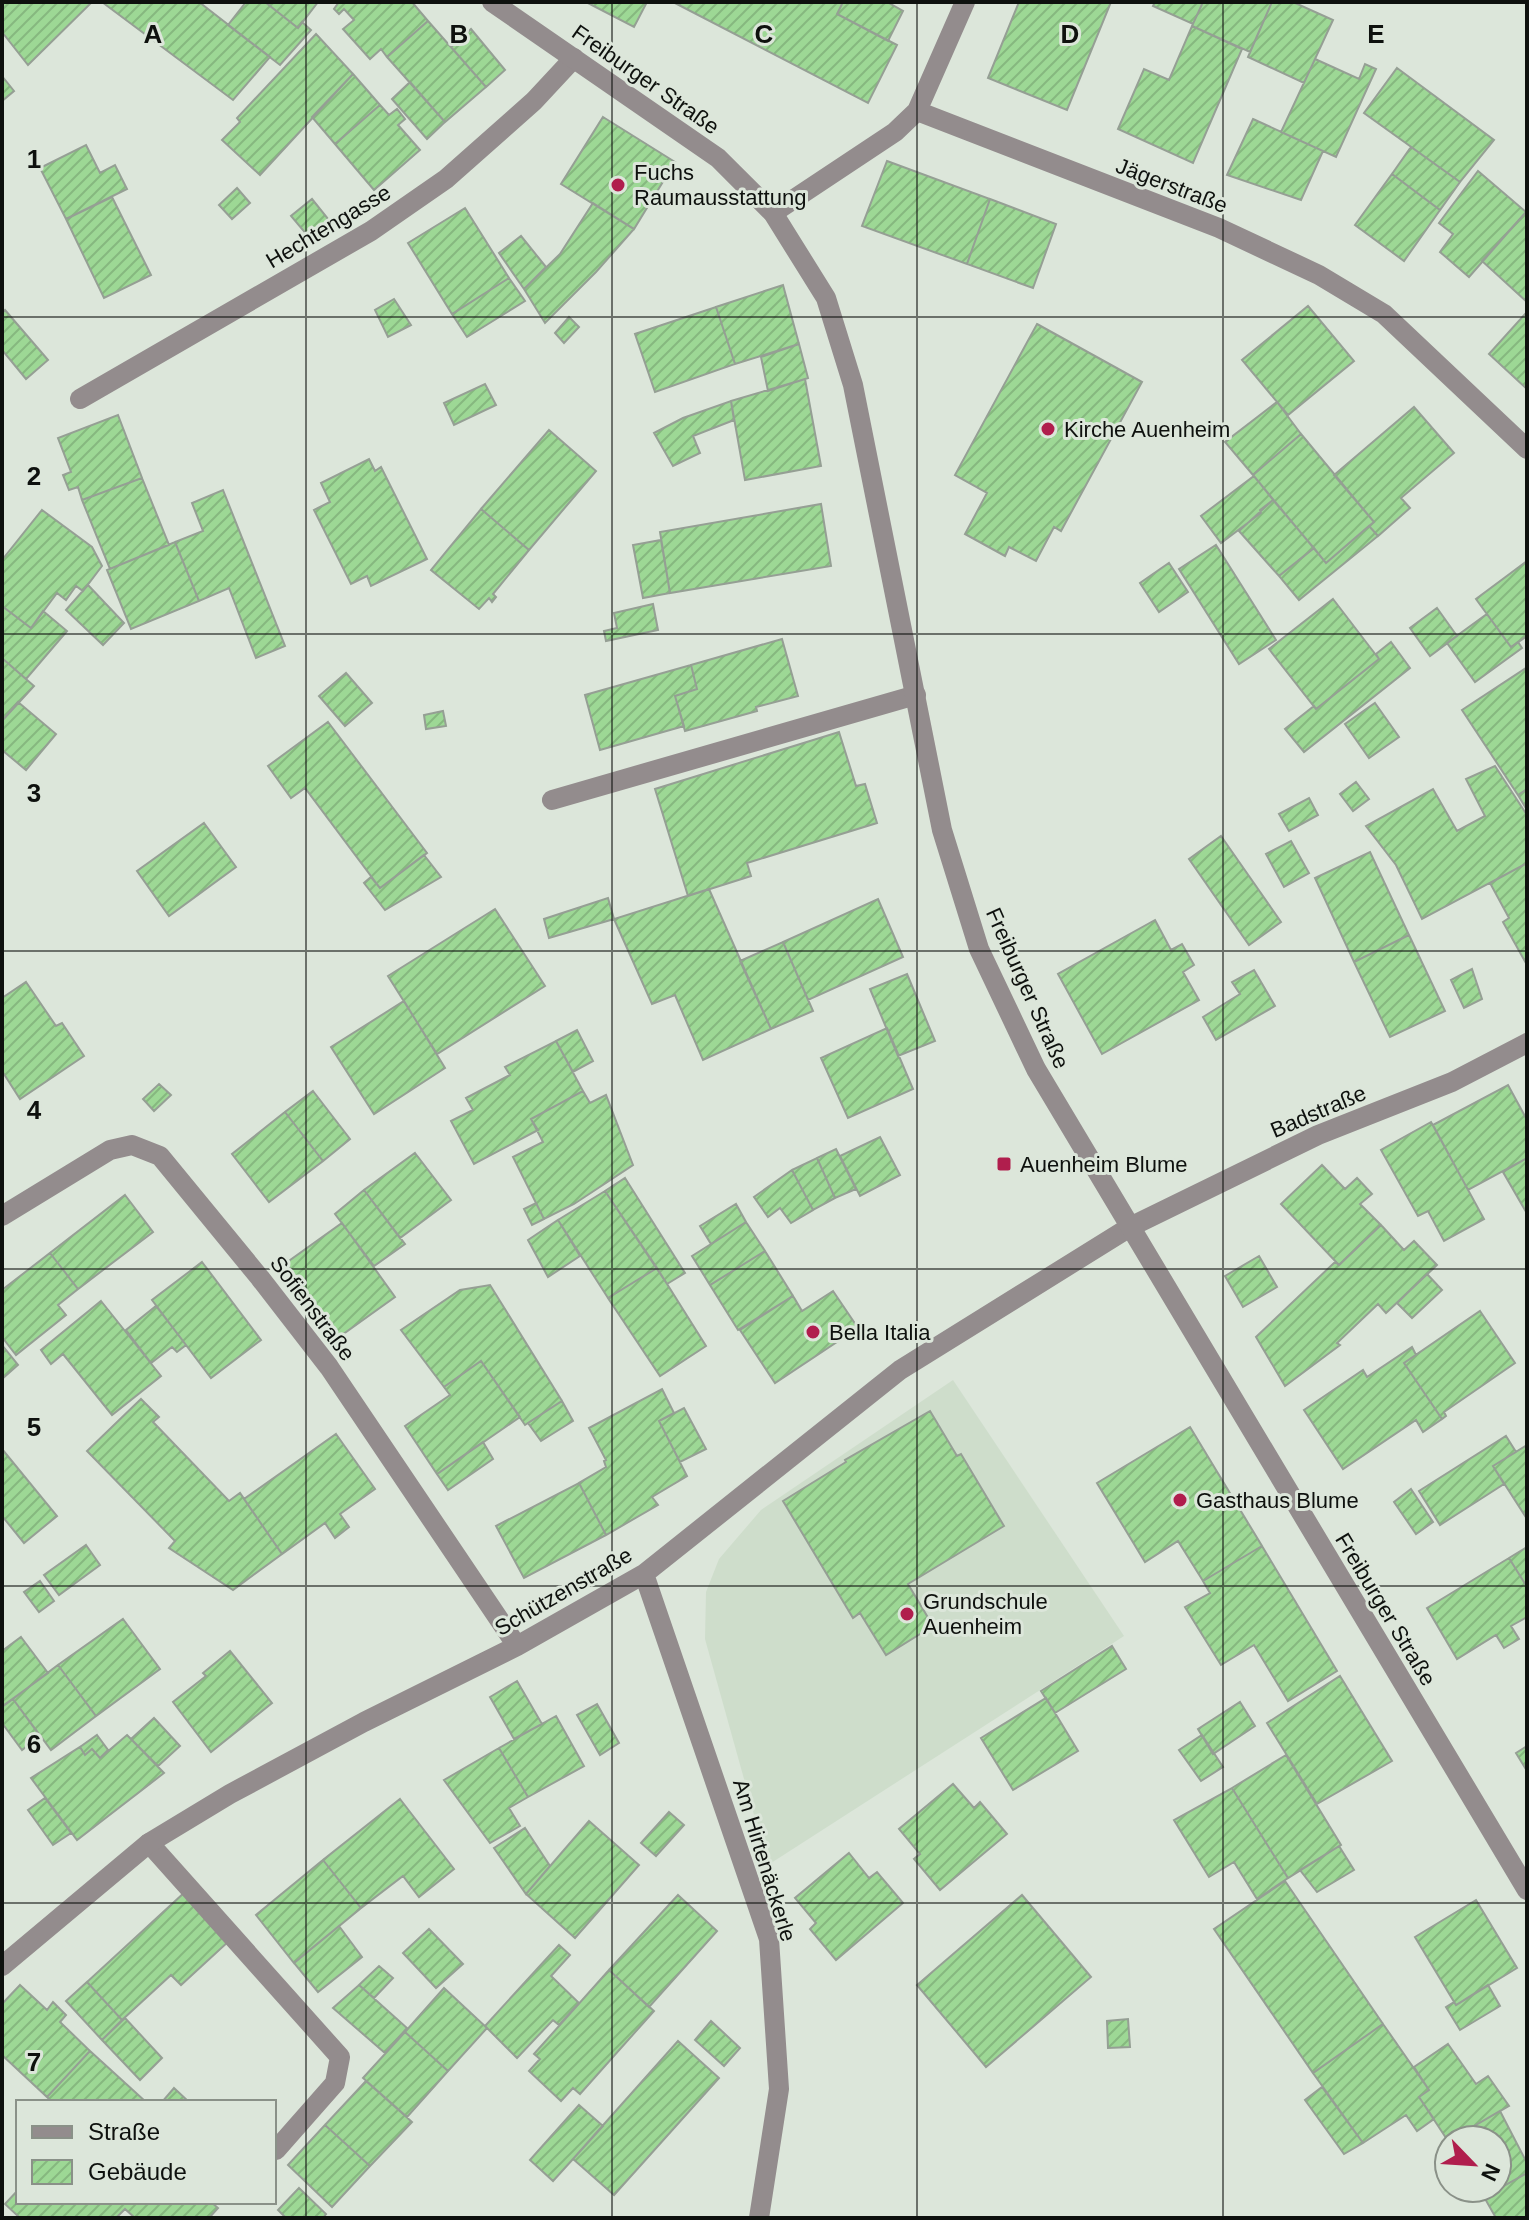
<svg xmlns="http://www.w3.org/2000/svg" width="1529" height="2220" viewBox="0 0 1529 2220" font-family="Helvetica,sans-serif">
  <style>
    .built { fill: #ceddcb }
    .building { fill: url(#building-hatch); stroke: #959f94; stroke-width: 2 }
    .lines { fill: none; stroke-linecap: round; stroke-linejoin: round }
    .service { stroke: #938c8d; stroke-width: 20 }
    .minor { stroke: #938c8d; stroke-width: 20 }
    .tertiary { stroke: #938c8d; stroke-width: 20 }
    .grid { fill: none; stroke: #0e110e; stroke-width: 2; stroke-opacity: 0.55 }
    .poi-dot { fill: #b01e4d; stroke: #dce6da; stroke-width: 3 }
    .labels { text-anchor: middle; stroke-width: 6; stroke-linejoin: round; paint-order: stroke }
    .street-label { font-size: 22px; fill: #0e110e; stroke: #dce6da }
    .poi-label { font-size: 22px; fill: #0e110e; stroke: #dce6da; text-anchor: start }
    .grid-label { font-size: 26px; text-anchor: middle; font-weight: bold; fill: #0e110e; stroke: #dce6da; stroke-width: 6; stroke-linejoin: round; paint-order: stroke }
  </style>
  <defs>
    <pattern id="building-hatch" width="6" height="6" patternUnits="userSpaceOnUse" patternTransform="scale(2)"><rect width="6" height="6" fill="#9dd895"/><path d="M-1 1l2-2M0 6l6-6M5 7l2-2" fill="none" stroke="#86b87f"/></pattern>
  </defs>
  <rect width="100%" height="100%" fill="#dce6da"/>
  <path class="built" d="M953,1380L1124,1636L768,1865L705,1639L706,1592L719,1559L761,1510Z"/>
  <path class="building" d="M3,2H92L28,65L2,32Z
    M102,2H199L270,57L233,100Z
    M246,2H265L298,28L302,22L311,30L280,65L228,25Z
    M265,2H318L298,28Z
    M339,2H412L428,21L387,57L381,49L370,59L343,29L354,20L344,9L339,14L334,9Z
    M586,2H647L634,27Z
    M673,2H843L837,14L897,45L868,103Z
    M843,2H887L903,11L888,41L837,14Z
    M1019,2H1111L1067,110L988,78Z
    M1155,2H1203L1193,24L1153,6Z
    M1203,2L1245,3L1272,2L1250,52L1192,26Z
    M1272,2H1293L1333,20L1304,83L1248,57Z
    M428,21L486,87L445,122L387,57Z
    M1192,26L1242,49L1193,163L1118,129L1144,69L1169,80Z
    M471,29L505,70L486,87L451,47Z
    M316,34L353,74L260,175L222,140L240,122L237,118Z
    M1315,59L1359,79L1365,64L1376,69L1336,157L1281,132Z
    M1397,68L1494,140L1460,182L1364,113Z
    M353,74L380,105L335,144L312,117Z
    M2,76L14,91L2,101Z
    M410,82L445,122L427,139L392,99Z
    M380,105L389,115L397,109L405,119L398,125L420,150L374,190L335,144Z
    M603,117L675,162L634,229L561,184Z
    M1253,119L1323,151L1301,200L1227,175Z
    M86,145L100,173L115,165L127,189L66,219L40,168Z
    M1411,147L1460,182L1440,210L1392,174Z
    M887,161L990,199L967,264L862,226Z
    M1478,171L1526,212L1469,277L1440,252L1453,234L1439,223Z
    M1392,174L1440,210L1404,261L1355,225Z
    M237,188L250,203L232,219L219,205Z
    M112,197L151,275L104,298L66,219Z
    M312,199L333,225L313,242L291,216Z
    M990,199L1056,224L1033,288L967,264Z
    M593,203L634,229L596,272L545,323L524,289L560,254Z
    M465,208L509,278L452,314L408,243Z
    M1526,212L1527,213V302L1482,261Z
    M521,236L546,267L524,289L499,253Z
    M509,278L525,301L467,337L452,314Z
    M783,285L799,344L735,364L716,307Z
    M394,299L411,325L388,337L375,310Z
    M1308,306L1354,361L1288,415L1242,360Z
    M716,307L735,364L655,392L635,334Z
    M5,310L48,360L26,379L2,350V313Z
    M1527,312V389L1489,354Z
    M569,317L579,327L564,343L555,333Z
    M1037,324L1142,382L1061,531L1054,527L1036,561L1009,547L1005,556L965,534L987,493L955,475Z
    M799,344L808,378L768,391L761,357Z
    M805,379L821,466L745,480L731,401Z
    M485,384L496,405L454,425L444,403Z
    M731,401L734,420L693,436L700,453L673,466L654,433L683,418Z
    M1277,402L1301,434L1253,475L1225,442Z
    M1414,407L1454,453L1401,498L1410,508L1378,536L1369,526L1374,522L1334,475Z
    M118,415L142,478L82,500L78,487L69,490L63,475L71,472L58,438Z
    M549,430L596,471L529,550L481,509Z
    M1301,434L1374,522L1326,563L1253,475Z
    M369,459L375,471L381,467L427,559L371,586L367,576L351,584L314,510L330,502L321,483Z
    M1254,476L1273,500L1260,510L1261,513L1221,543L1201,516Z
    M142,478L169,545L110,569L82,500Z
    M223,490L285,646L256,658L229,588L199,601L175,542L203,531L192,503Z
    M1273,500L1314,548L1279,576L1239,531Z
    M821,504L831,566L670,593L660,532Z
    M481,509L529,550L493,594L496,597L492,602L489,598L479,609L431,570Z
    M42,510L92,547L102,566L83,591L76,586L66,600L57,593L31,628L2,606V560Z
    M1369,526L1378,536L1299,600L1279,576L1314,548L1326,563Z
    M661,540L670,593L643,598L633,545Z
    M175,542L199,601L131,629L107,570Z
    M1216,545L1276,640L1239,664L1179,569Z
    M1527,561V636L1511,647L1476,599Z
    M1169,563L1188,592L1159,612L1140,583Z
    M88,585L124,623L103,645L66,610Z
    M1333,599L1379,659L1316,709L1269,649Z
    M653,604L658,630L606,641L604,631L617,628L614,613Z
    M2,606L31,628L43,611L67,631L26,679L2,658Z
    M1437,608L1457,636L1430,656L1410,628Z
    M1487,614L1511,647L1518,642L1522,648L1475,682L1447,643Z
    M782,639L798,696L756,707L757,711L685,731L675,696L697,689L691,665Z
    M1391,642L1410,668L1304,752L1285,729L1314,706L1316,709L1379,659L1376,654Z
    M2,658L34,686L2,721Z
    M691,665L697,689L675,696L684,726L600,750L585,695Z
    M1526,668L1527,789L1518,795L1462,710Z
    M346,673L372,703L345,726L319,696Z
    M18,702L56,734L26,770L2,750V721Z
    M1375,703L1399,737L1369,758L1345,724Z
    M443,711L446,726L426,729L424,715Z
    M328,722L427,853L380,888L305,788L291,798L268,766Z
    M839,732L856,786L865,784L877,823L747,863L751,876L688,896L655,789Z
    M1495,766L1527,815V863L1422,919L1396,865L1366,826L1433,789L1457,831L1485,816L1466,779Z
    M1356,782L1369,799L1353,811L1340,794Z
    M1527,789V810L1518,795Z
    M1309,798L1318,815L1289,831L1279,814Z
    M204,823L236,867L169,916L137,871Z
    M1221,836L1281,922L1249,945L1189,859Z
    M1291,841L1309,873L1284,887L1266,854Z
    M1370,852L1409,935L1354,962L1315,878Z
    M424,855L441,877L385,910L364,883L371,877L380,888Z
    M1527,863V965L1503,922L1509,918L1490,883Z
    M709,889L771,1029L703,1060L675,995L652,1004L614,919Z
    M608,898L614,919L549,938L544,919Z
    M878,899L903,957L808,1000L783,942Z
    M495,909L545,986L437,1054L388,976Z
    M1155,920L1171,950L1182,944L1194,965L1183,972L1199,1000L1102,1054L1058,974Z
    M1409,935L1445,1011L1390,1037L1354,962Z
    M783,942L813,1011L771,1029L740,961Z
    M1472,969L1482,999L1464,1008L1451,980Z
    M1254,970L1275,1006L1216,1040L1203,1017L1240,994L1232,982Z
    M907,974L935,1041L898,1056L870,989Z
    M26,982L56,1026L62,1023L84,1056L20,1099L2,1071V998Z
    M404,1001L445,1068L374,1114L331,1047Z
    M887,1028L913,1089L848,1118L821,1058Z
    M577,1030L593,1061L573,1072L556,1041Z
    M556,1041L583,1091L531,1119L538,1130L474,1164L451,1121L473,1110L466,1098L510,1075L505,1067Z
    M159,1084L171,1095L154,1111L143,1099Z
    M1508,1085L1527,1120V1158L1468,1190L1433,1125Z
    M313,1091L350,1139L323,1161L285,1112Z
    M583,1091L590,1103L606,1095L633,1165L574,1204L544,1219L513,1157L543,1142L531,1119Z
    M285,1112L323,1161L269,1202L232,1154Z
    M1431,1122L1484,1219L1444,1241L1428,1211L1418,1216L1381,1150Z
    M880,1137L900,1175L860,1196L840,1156Z
    M836,1149L856,1189L835,1198L817,1158Z
    M415,1153L451,1200L400,1238L364,1190Z
    M817,1158L835,1198L813,1210L792,1170Z
    M1527,1158V1208L1525,1210L1503,1172Z
    M1322,1165L1345,1189L1357,1178L1372,1194L1360,1204L1381,1225L1339,1265L1281,1204Z
    M792,1170L813,1210L791,1223L780,1208L768,1217L754,1197Z
    M625,1178L685,1273L667,1284L605,1191Z
    M364,1190L405,1244L374,1266L335,1214Z
    M605,1191L657,1268L608,1298L558,1220Z
    M125,1195L153,1232L78,1289L50,1253Z
    M536,1203L544,1219L532,1225L524,1209Z
    M736,1204L746,1222L711,1244L700,1226Z
    M558,1220L580,1256L548,1277L528,1240Z
    M746,1222L765,1251L710,1285L692,1256Z
    M342,1223L395,1297L339,1337L286,1263Z
    M1381,1225L1404,1250L1414,1241L1437,1265L1386,1313L1378,1304L1337,1343L1340,1345L1285,1386L1256,1337L1335,1262L1339,1265Z
    M765,1251L793,1296L738,1330L710,1285Z
    M50,1253L78,1289L58,1305L66,1315L16,1355L2,1337V1290Z
    M1259,1256L1277,1287L1243,1307L1225,1276Z
    M202,1262L261,1340L211,1378L152,1300Z
    M657,1268L706,1346L660,1376L608,1298Z
    M1427,1274L1442,1290L1412,1318L1397,1303Z
    M490,1285L562,1401L525,1425L481,1361L444,1387L401,1330L460,1290Z
    M833,1291L858,1328L775,1383L740,1330L793,1296L802,1311Z
    M101,1301L161,1376L112,1415L63,1354L51,1364L41,1350Z
    M156,1306L186,1345L177,1352L172,1347L151,1363L126,1330Z
    M1480,1311L1515,1363L1444,1412L1446,1416L1442,1419L1404,1363Z
    M2,1345L18,1365L2,1379Z
    M1412,1347L1416,1355L1404,1363L1442,1419L1423,1432L1416,1420L1343,1469L1304,1410L1363,1370L1367,1377Z
    M481,1361L520,1417L437,1474L405,1426L450,1395L444,1387Z
    M662,1389L674,1413L659,1421L687,1476L652,1497L658,1505L606,1535L579,1483L606,1467L604,1461L606,1460L589,1428Z
    M141,1399L159,1417L153,1422L229,1501L240,1493L282,1554L233,1590L169,1548L175,1541L87,1451Z
    M562,1401L573,1421L541,1441L528,1423Z
    M684,1408L706,1449L680,1462L659,1421Z
    M930,1411L957,1456L961,1454L1004,1526L908,1584L933,1626L886,1655L860,1613L853,1618L783,1501L846,1462L845,1460Z
    M1190,1427L1262,1546L1203,1581L1178,1541L1145,1562L1097,1483Z
    M336,1434L375,1489L340,1514L349,1527L335,1538L325,1523L282,1554L244,1499Z
    M1506,1436L1516,1452L1493,1466L1504,1484L1440,1525L1419,1491Z
    M483,1442L493,1459L448,1490L437,1474Z
    M1527,1445V1519L1493,1466Z
    M2,1449L57,1516L24,1543L2,1516Z
    M579,1483L606,1535L524,1578L496,1526Z
    M1411,1489L1433,1522L1416,1534L1394,1502Z
    M86,1545L100,1565L59,1595L44,1575Z
    M1262,1546L1337,1671L1288,1701L1254,1645L1221,1665L1185,1607L1210,1593L1203,1581Z
    M1527,1547V1587L1509,1558Z
    M1509,1558L1527,1587V1617L1511,1626L1519,1639L1504,1648L1496,1635L1457,1659L1427,1608Z
    M40,1581L54,1601L39,1612L24,1592Z
    M123,1619L160,1669L96,1716L58,1665Z
    M21,1637L48,1673L4,1705L2,1702V1651Z
    M1112,1646L1126,1669L1055,1713L1041,1691Z
    M230,1651L272,1703L211,1752L173,1702L206,1676L203,1673Z
    M58,1665L96,1716L51,1750L13,1699Z
    M1340,1676L1392,1761L1317,1804L1267,1723Z
    M517,1681L542,1724L514,1739L490,1697Z
    M1046,1698L1078,1751L1013,1790L981,1738Z
    M13,1699L40,1736L22,1750L2,1723V1707Z
    M1240,1702L1255,1726L1213,1754L1198,1729Z
    M597,1704L619,1743L600,1755L577,1715Z
    M556,1716L584,1766L528,1797L499,1748Z
    M154,1718L180,1746L158,1766L131,1739Z
    M97,1735L108,1750L100,1758L92,1749L85,1755L80,1747Z
    M127,1735L164,1773L77,1840L31,1778L80,1747L85,1755L92,1749L100,1758Z
    M1202,1735L1223,1767L1201,1781L1179,1750Z
    M1527,1746V1771L1516,1753Z
    M499,1748L528,1797L509,1808L520,1826L490,1843L444,1780Z
    M1286,1755L1341,1845L1288,1878L1232,1788Z
    M953,1784L974,1808L980,1802L1007,1834L940,1890L914,1859L920,1854L899,1829Z
    M1232,1788L1288,1878L1257,1899L1234,1862L1209,1877L1174,1820Z
    M45,1798L71,1833L53,1845L28,1810Z
    M400,1799L454,1869L419,1897L403,1876L361,1908L323,1860Z
    M669,1812L684,1825L656,1856L641,1843Z
    M589,1821L639,1865L575,1938L526,1894Z
    M525,1828L550,1866L526,1894L494,1848Z
    M1339,1846L1354,1870L1317,1892L1300,1870Z
    M849,1853L869,1878L877,1872L903,1903L836,1960L810,1929L816,1923L795,1898Z
    M323,1860L361,1908L294,1963L256,1915Z
    M1285,1881L1383,2024L1313,2073L1214,1929Z
    M185,1892L229,1941L181,1985L171,1975L122,2020L87,1982Z
    M678,1895L717,1931L649,2007L609,1970Z
    M1022,1895L1091,1977L986,2067L917,1985Z
    M1476,1900L1517,1968L1456,2005L1415,1937Z
    M339,1926L362,1957L318,1992L294,1963Z
    M429,1929L463,1964L436,1988L403,1953Z
    M559,1945L570,1955L551,1976L579,2003L559,2025L553,2020L517,2058L485,2026Z
    M379,1966L393,1978L374,1998L359,1985Z
    M609,1970L654,2011L580,2094L573,2088L561,2101L529,2071L540,2059L534,2054Z
    M87,1982L122,2020L102,2040L66,2001Z
    M20,1985L47,2010L53,2002L66,2015L60,2022L90,2051L47,2097L2,2055V2004Z
    M359,1985L407,2028L385,2053L333,2008Z
    M1488,1985L1500,2006L1460,2030L1446,2007L1454,2002L1456,2005Z
    M444,1988L487,2028L448,2071L405,2032Z
    M125,2018L162,2058L140,2080L102,2040Z
    M1128,2019L1130,2047L1108,2048L1107,2021Z
    M711,2021L740,2048L724,2066L695,2040Z
    M1383,2024L1429,2090L1419,2097L1434,2119L1417,2131L1406,2115L1363,2143L1313,2073Z
    M405,2032L448,2071L407,2117L363,2078Z
    M678,2041L719,2078L614,2195L573,2159Z
    M1448,2044L1476,2084L1488,2076L1509,2106L1448,2141L1419,2097L1429,2090L1414,2067Z
    M90,2051L146,2102H52L47,2097Z
    M366,2081L412,2122L370,2166L325,2125Z
    M1322,2087L1363,2143L1344,2154L1305,2100Z
    M174,2088L189,2102H162Z
    M579,2105L603,2126L553,2181L530,2160Z
    M1500,2111L1527,2163V2173L1484,2197L1479,2188H1497V2140L1452,2139Z
    M325,2125L370,2166L332,2207L288,2165Z
    M1527,2173V2218H1496L1484,2197Z
    M299,2188L326,2214L323,2218H286L278,2210Z
    M18,2190V2202H211L218,2208L209,2218H135L125,2209L116,2218H20L5,2204Z"/>
  <g class="lines">
    <path class="service" d="M552,800L916,695
      M149,1843L340,2057L335,2083L276,2150"/>
    <path class="minor" d="M917,111L1219,228L1319,275L1384,314L1527,449
      M773,213L895,132L917,111L965,2
      M80,399L371,231L446,179L534,101L574,58
      M2,1216L110,1150L132,1145L160,1156L260,1278L329,1367L517,1646
      M644,1574L769,1939L779,2089L759,2218
      M2,1966L149,1843L230,1794L364,1722L517,1646L644,1574L900,1370L1130,1227L1318,1135L1452,1082L1527,1043"/>
    <path class="tertiary" d="M492,2L718,158L773,213L826,298L853,385L942,830L979,949L1036,1069L1527,1890"/>
  </g>
  <path class="grid" d="M306,2V2218M612,2V2218M917,2V2218M1223,2V2218M2,317H1527M2,634H1527M2,951H1527M2,1269H1527M2,1586H1527M2,1903H1527"/>
  <g class="poi-dot">
    <circle cx="618" cy="185" r="8"/>
    <circle cx="1048" cy="429" r="8"/>
    <rect x="996" y="1156" width="16" height="16" rx="4"/>
    <circle cx="813" cy="1332" r="8"/>
    <circle cx="1180" cy="1500" r="8"/>
    <circle cx="907" cy="1614" r="8"/>
  </g>
  <g class="labels">
    <g class="street-label">
      <text transform="translate(646 79) rotate(35)" y="8">Freiburger Straße</text>
      <text transform="translate(1172 185) rotate(21)" y="8">Jägerstraße</text>
      <text transform="translate(328 226) rotate(-31)" y="8">Hechtengasse</text>
      <text transform="translate(1028 988) rotate(66)" y="8">Freiburger Straße</text>
      <text transform="translate(1318 1111) rotate(-23)" y="8">Badstraße</text>
      <text transform="translate(313 1308) rotate(53)" y="8">Sofienstraße</text>
      <text transform="translate(563 1591) rotate(-30)" y="8">Schützenstraße</text>
      <text transform="translate(1386 1609) rotate(59)" y="8">Freiburger Straße</text>
      <text transform="translate(765 1860) rotate(73)" y="8">Am Hirtenäckerle</text>
    </g>
    <g class="poi-label">
      <text x="634" y="180">Fuchs<tspan x="634" dy="25">Raumausstattung</tspan></text>
      <text x="1064" y="437">Kirche Auenheim</text>
      <text x="1020" y="1172">Auenheim Blume</text>
      <text x="829" y="1340">Bella Italia</text>
      <text x="1196" y="1508">Gasthaus Blume</text>
      <text x="923" y="1609">Grundschule<tspan x="923" dy="25">Auenheim</tspan></text>
    </g>
  </g>
  <g class="grid-label">
    <text x="153" y="43">A</text>
    <text x="459" y="43">B</text>
    <text x="764" y="43">C</text>
    <text x="1070" y="43">D</text>
    <text x="1376" y="43">E</text>
    <text x="34" y="168">1</text>
    <text x="34" y="485">2</text>
    <text x="34" y="802">3</text>
    <text x="34" y="1119">4</text>
    <text x="34" y="1436">5</text>
    <text x="34" y="1753">6</text>
    <text x="34" y="2071">7</text>
  </g>
  <rect width="1529" height="2220" fill="none" stroke="#0e110e" stroke-width="8"/>
  <rect x="16" y="2100" width="260" height="104" fill="#dce6da" stroke="#8a9188" stroke-width="2"/>
  <rect x="32" y="2126" width="40" height="12" fill="#938c8d" stroke="#8a9188" stroke-width="2"/>
  <text x="88" y="2140" font-size="24" fill="#0e110e">Straße</text>
  <rect x="32" y="2160" width="40" height="24" fill="url(#building-hatch)" stroke="#8a9188" stroke-width="2"/>
  <text x="88" y="2180" font-size="24" fill="#0e110e">Gebäude</text>
  <g transform="translate(1473 2164) rotate(115)"><circle r="38" fill="#dce6da" stroke="#8a9188" stroke-width="2"/>
  <path d="M0-6L14 30L0 20L-14 30Z" fill="#b01e4d"/>
  <text y="-12" font-size="22" font-weight="bold" text-anchor="middle" fill="#0e110e">N</text>
  </g>
</svg>
